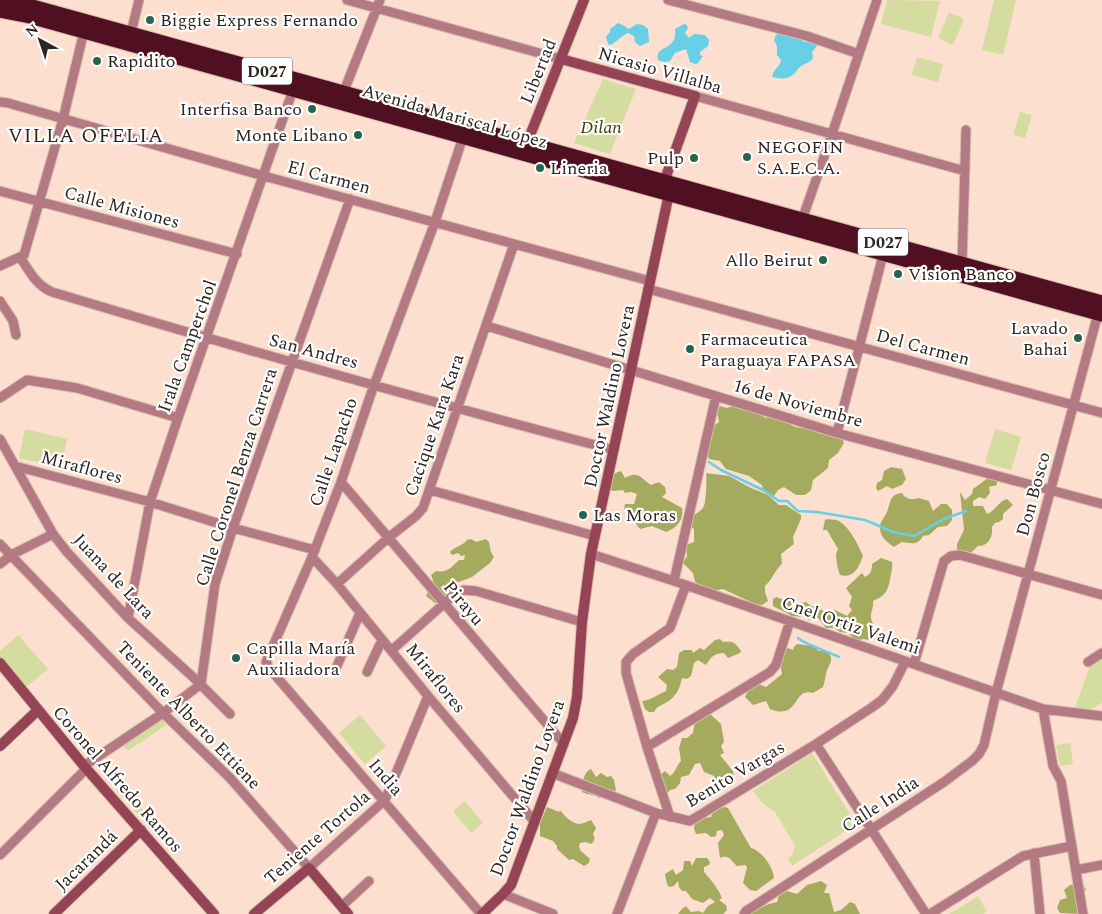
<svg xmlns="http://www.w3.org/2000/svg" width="1102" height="914" viewBox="0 0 1102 914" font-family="Spectral,serif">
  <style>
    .green { fill: #d5dc9f }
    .forest { fill: #a5ab5e }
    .water { fill: #67d0e6 }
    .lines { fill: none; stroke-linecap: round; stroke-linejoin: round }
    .stream { stroke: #67d0e6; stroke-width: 2.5 }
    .street-casing { stroke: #d7bdae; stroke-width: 11 }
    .secondary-casing { stroke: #d7bdae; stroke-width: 12 }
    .highway-casing { stroke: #d7bdae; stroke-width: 17 }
    .street { stroke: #b37a83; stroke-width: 9 }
    .secondary { stroke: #954455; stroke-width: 10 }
    .highway { stroke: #510f22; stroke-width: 15 }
    .poi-dot { fill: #266450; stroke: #fff; stroke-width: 2 }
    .labels { text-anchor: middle; stroke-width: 4.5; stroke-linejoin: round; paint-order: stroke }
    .shield { fill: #fff; stroke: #6d6662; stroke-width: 1 }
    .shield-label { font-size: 16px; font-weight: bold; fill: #2f241e }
    .poi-label { font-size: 18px; fill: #2f241e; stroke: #fff; text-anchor: start }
    .street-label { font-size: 18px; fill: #2f241e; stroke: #fff }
    .park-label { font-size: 18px; font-style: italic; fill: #3a3d00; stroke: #fff }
    .quarter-label { font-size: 20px; letter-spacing: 1px; fill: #2f241e; stroke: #fff }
  </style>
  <rect width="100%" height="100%" fill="#fcdfce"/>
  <path class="green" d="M887,0L940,1L931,37L881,24Z
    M994,0H1016L1003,55L982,50Z
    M949,12L964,19L953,45L938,38Z
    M917,57L943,64L938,82L912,75Z
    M603,79L636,89L610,154L574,143Z
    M1020,112L1032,115L1025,138L1013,135Z
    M25,429L67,439L61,467L19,458Z
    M995,429L1021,437L1011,470L985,463Z
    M18,635L48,669L26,687L0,657V651Z
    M1102,657V703L1089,710L1075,707L1090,666Z
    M360,715L386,746L365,764L339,733Z
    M162,720L166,725L128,751L123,746Z
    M1070,743L1073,764L1060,766L1056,745Z
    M812,753L856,824L792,866L788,858L792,855L795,846L775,812L762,803L753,791Z
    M120,782L157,828L153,832L114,787Z
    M465,801L483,823L471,833L453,811Z
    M978,896L987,912L983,914H949Z"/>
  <path class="forest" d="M720,406L727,408L733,406L751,407L755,412L766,418C769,417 774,415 777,415C785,415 787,423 793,426C804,431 805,422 820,434L826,433L841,437L844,443L838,453L829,460L828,468L813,480L811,490L805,495H796L784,487L778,490L774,496L763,490L762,485L749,476L726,469L720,461L709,459L707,454L711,442V428L719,422L717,411Z
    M891,467L902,469L906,479L902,485L892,489L887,486L878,491L876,488L877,483L882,480L884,471Z
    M621,471L625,478C639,470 641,479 651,485L659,482L665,487L666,493L662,497L682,508C684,520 677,528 666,532L652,526L640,529L636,524V513H630L624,509L625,504H634L637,494L631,492L625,493L623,490L613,491L609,489C611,480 611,473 621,471Z
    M706,473L729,476L751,488L768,495L779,505H786L801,515V519L793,537L794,544L781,554L782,564C774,571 773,579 765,586V592L768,601L762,605L755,604L723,589L707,592L695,582L693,573L682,562L687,557L686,545L694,542V529L690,526L691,516C696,514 702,511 704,506C706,501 707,478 706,473Z
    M988,478H994L997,482V485L989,487L990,493L985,499L979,497L973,501V506H983L987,514C996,510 999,501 1007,499L1013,505L1003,514V519L999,522L995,523L992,527C993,536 989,546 978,546C968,555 971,556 957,550V544L964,530L960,492L965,500L972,494L973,489Z
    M902,493C906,500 913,500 919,498L929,501L933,511L941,504H947L952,510V520L947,526L938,527L929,535L923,536C918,546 910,543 902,542L894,547C888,543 880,537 880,528C880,522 883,519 886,514C891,505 888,494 902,493Z
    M827,519C831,520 836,519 839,521C851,529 857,543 863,556C859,567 854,579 840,575C838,570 836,560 836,554L838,549L827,530H823L825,520Z
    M471,539L476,542L486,539L489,542L491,552L494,557L490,563L472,577L456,583L446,600L435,603L426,596L433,580L431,575L436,571C447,573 452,567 459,560H464L465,555L461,556L458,553L452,555L450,552C455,546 463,546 467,540Z
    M881,558L892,562C893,568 891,573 890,579C888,591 885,596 873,601C874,613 866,615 876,628L874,634L869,640L863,639L855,641L849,633L840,632L834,628H826L818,618L809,620L804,617L791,616C785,611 779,610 773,606V599L777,597L781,599L792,597V605L806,602C812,608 820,608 827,613L835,610L847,616L852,610L849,606L852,597L846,588L862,573L865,577C871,574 872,570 872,564Z
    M720,639L723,642C733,641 735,642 741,651L740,653L728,658L724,653C712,654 712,657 706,665L698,660L694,663L691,676L687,679L682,678C680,688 676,697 667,702C661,706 658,705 654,712H649L645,709L642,701C649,701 659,694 666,691L667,685L658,677L667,669L673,670L677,667L679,653L684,650H692L693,653L700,648L704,650L715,640Z
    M797,644L812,646L819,651H827C834,659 831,662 827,670C825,676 825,682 823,687L813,693C792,687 800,721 770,709L766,701L753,705L745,697L750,687L759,684L766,687L782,674L779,658L781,651L787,648L794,650L793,648Z
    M704,714H710L721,724L724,742L721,746L724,753L720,755L733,771L734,780L722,787L715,781L714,776L704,772L700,763L695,764L689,775L681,777L680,783L675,789L670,790L666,795L659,776L665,771L670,776C676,772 676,766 681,761L679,748L682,738H687L693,733L695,720Z
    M591,769L596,777L601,773L607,777L611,776L614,780L616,790L608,796L599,798C594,794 588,795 582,792C581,785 584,771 591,769Z
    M547,807L559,812L560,810C563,815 573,824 579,824C583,824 588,821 591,820L596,828L593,834C595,838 595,841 591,844L586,842L580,843L579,847L581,851L590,859L589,863L584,866L573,859L569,860L557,849V846L553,841L540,836V823Z
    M725,807L728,808L751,848C762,851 773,867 774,878L756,891L750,890L743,883L747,867L745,865L737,866C731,861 729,854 720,858L718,843L724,835L722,830L717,831L716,836L711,837L706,833L696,834L694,829L695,819L711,817C713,810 717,808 725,807Z
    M696,858H707L710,862L709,865L704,867V872C711,880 718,888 722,898L719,900L726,905L727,910L723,914H678L682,909L686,906L691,912L699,911L703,913L708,906L715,902L710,898L703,903L692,899L686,891H682L679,887L678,881L674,886L669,887L667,884L665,874L673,869L676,875L683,870L684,861H690L692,866Z
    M821,881L827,885L824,893H829L834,912L841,910L850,902L855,904L860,914H750C757,909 770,903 777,902L779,895L787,891L797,894L807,885Z
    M1079,883L1083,884L1086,890L1082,895V914L1060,913L1057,908L1060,900L1067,898L1064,890L1070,885Z"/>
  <path class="water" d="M618,23L621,24L629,29L637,24L643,25L648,29L649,42L640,46L635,42L634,36L628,33C621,36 617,42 610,45L608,44L606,37L610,32V29Z
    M684,24L687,25L688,28L685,33L689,38L694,34L705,35L709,40L708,46L700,52V55L703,56L698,63L695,64L690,62L686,49L675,53L670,61L664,62L658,60C654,44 678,52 675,29Z
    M779,33L785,35L795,34L804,42L811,40L818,42V45L812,52L813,58C810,63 805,63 800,67C798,68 797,71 795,73C788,80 780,79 772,77C773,69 781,66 781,60L777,55V46L774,40L776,35Z"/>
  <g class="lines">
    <path class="stream" d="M709,462L721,470L763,490L779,501H787L798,511L817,512L865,520L893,532L914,536L944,519L966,511
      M798,638C804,644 829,652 839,657"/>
    <defs>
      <path id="street" d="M347,0L561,59
        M668,0L807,36L859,54
        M130,37L139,0
        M342,96L380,0
        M695,96L965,171
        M0,102L8,103L264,176L650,281
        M463,137L435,222L374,385L341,482L312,557L266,662L269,668L481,914
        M0,191L237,254
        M802,220L832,134L877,0
        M20,257C29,271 36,285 52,292C238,348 426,401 614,450
        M962,264L966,130
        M0,266L24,255L63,119L85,27
        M648,289L1102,413
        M0,301L13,321L16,335
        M487,326L837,433L1102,504
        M0,398L27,380L77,388L178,418
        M837,433L884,251
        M0,439L53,534L67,552L128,618L194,678L230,714
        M15,466L150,502L233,528L315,550
        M341,482L564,744
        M430,490L595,536
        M0,544L163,713L230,778L309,868L385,800L428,696
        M591,554L674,581L1043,709L1102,716
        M312,557L337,584L428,696L534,821
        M0,564L11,555L53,534
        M674,581L716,396
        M337,584L388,538L416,516L423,508L514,244
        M128,618L150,502L178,418L293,90
        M392,650L456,593L464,590L476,591L582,622
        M1088,662L1102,653
        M914,664L944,561L951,556L960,555L1102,595
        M337,666L360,613
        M367,672L382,640
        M1043,709L1053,766L1061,781L1083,914
        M816,744L926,914
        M647,747L770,672L776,665L790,621
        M84,766L163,713L201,684L215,584L233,528L350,199
        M552,773L656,813L690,821L816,744L871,708L882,700L893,686L905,662
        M670,817L647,747L626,673V662L633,654L670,628L686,585
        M1034,853L1040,914
        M0,855L86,769
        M1076,870L1102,865
        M503,894L553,914
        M342,906L369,881
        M617,914L656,813
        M744,914L746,911L944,782L972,761L979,754L984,745L996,693L1099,310
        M930,914L1023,856L1072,846"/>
      <path id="secondary" d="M525,148L584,0
        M0,663L84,766L214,914
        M0,746L38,710
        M54,914L141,830
        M254,914L309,868L348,914
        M482,914L503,894L511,885L573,718L577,697L582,622L591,554L669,194L664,182L695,96L561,59"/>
      <path id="highway" d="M7,0L1102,303
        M0,10L30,16L1102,314"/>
    </defs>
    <use href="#street" class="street-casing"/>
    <use href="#secondary" class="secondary-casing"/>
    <use href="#highway" class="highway-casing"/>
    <use href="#street" class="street"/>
    <use href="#secondary" class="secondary"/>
    <use href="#highway" class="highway"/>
  </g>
  <g class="poi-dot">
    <circle cx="150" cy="20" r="5"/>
    <circle cx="97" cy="61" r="5"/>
    <circle cx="312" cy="109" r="5"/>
    <circle cx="358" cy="135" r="5"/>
    <circle cx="747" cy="157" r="5"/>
    <circle cx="694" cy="158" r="5"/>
    <circle cx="540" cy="168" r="5"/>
    <circle cx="823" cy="260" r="5"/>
    <circle cx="898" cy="274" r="5"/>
    <circle cx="1078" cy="338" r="5"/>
    <circle cx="690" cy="349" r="5"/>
    <circle cx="583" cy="515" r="5"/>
    <circle cx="236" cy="658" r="5"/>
  </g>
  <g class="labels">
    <g class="shield">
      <rect x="242" y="57.5" width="50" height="27" rx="4"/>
      <rect x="858" y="228.5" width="50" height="27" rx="4"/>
    </g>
    <g class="shield-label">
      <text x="267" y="77">D027</text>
      <text x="883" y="248">D027</text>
    </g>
    <g class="poi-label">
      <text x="160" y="26">Biggie Express Fernando</text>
      <text x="107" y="67">Rapidito</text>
      <text x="302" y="115" text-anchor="end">Interfisa Banco</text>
      <text x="348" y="141" text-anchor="end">Monte Libano</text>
      <text x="757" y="153">NEGOFIN<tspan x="757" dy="21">S.A.E.C.A.</tspan></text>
      <text x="684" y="164" text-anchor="end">Pulp</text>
      <text x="550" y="174">Lineria</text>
      <text x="813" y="266" text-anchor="end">Allo Beirut</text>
      <text x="908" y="280">Vision Banco</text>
      <text x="1068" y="334" text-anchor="end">Lavado<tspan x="1068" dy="21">Bahai</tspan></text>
      <text x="700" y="345">Farmaceutica<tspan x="700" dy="21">Paraguaya FAPASA</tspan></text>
      <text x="593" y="521">Las Moras</text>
      <text x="246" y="654">Capilla María<tspan x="246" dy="21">Auxiliadora</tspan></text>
    </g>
    <g class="street-label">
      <text transform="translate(660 70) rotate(16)" y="6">Nicasio Villalba</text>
      <text transform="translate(538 71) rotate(-68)" y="6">Libertad</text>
      <text transform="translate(455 116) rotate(16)" y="6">Avenida Mariscal López</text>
      <text transform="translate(329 177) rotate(15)" y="6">El Carmen</text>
      <text transform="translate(122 207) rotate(15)" y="6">Calle Misiones</text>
      <text transform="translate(187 346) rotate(-70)" y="6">Irala Camperchol</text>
      <text transform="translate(923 347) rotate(15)" y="6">Del Carmen</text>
      <text transform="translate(314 351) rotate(15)" y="6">San Andres</text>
      <text transform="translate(609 396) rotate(-78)" y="6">Doctor Waldino Lovera</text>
      <text transform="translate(798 403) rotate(16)" y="6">16 de Noviembre</text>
      <text transform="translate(434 425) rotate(-71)" y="6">Cacique Kara Kara</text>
      <text transform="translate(333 452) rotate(-71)" y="6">Calle Lapacho</text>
      <text transform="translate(82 467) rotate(15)" y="6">Miraflores</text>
      <text transform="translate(236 477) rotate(-72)" y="6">Calle Coronel Benza Carrera</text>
      <text transform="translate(1033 494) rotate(-75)" y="6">Don Bosco</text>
      <text transform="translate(114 576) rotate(47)" y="6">Juana de Lara</text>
      <text transform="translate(464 603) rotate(50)" y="6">Pirayu</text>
      <text transform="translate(851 625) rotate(19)" y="6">Cnel Ortiz Valemi</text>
      <text transform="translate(436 678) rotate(51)" y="6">Miraflores</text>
      <text transform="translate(189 715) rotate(46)" y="6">Teniente Alberto Ettiene</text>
      <text transform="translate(735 774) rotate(-31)" y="6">Benito Vargas</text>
      <text transform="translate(386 777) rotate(49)" y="6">India</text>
      <text transform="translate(118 779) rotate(49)" y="6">Coronel Alfredo Ramos</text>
      <text transform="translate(527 788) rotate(-70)" y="6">Doctor Waldino Lovera</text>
      <text transform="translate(880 804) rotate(-33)" y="6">Calle India</text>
      <text transform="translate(317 837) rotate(-41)" y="6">Teniente Tortola</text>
      <text transform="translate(86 860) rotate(-44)" y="6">Jacarandá</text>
    </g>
    <g class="park-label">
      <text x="601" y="133">Dilan</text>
    </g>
    <g class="quarter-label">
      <text x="86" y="142">VILLA OFELIA</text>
    </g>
  </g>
  <g transform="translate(40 40) rotate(320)" stroke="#ffffff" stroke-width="4" paint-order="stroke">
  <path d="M0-4L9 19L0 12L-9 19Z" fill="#2f241e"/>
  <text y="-8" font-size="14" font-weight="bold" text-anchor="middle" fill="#2f241e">N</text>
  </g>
</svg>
